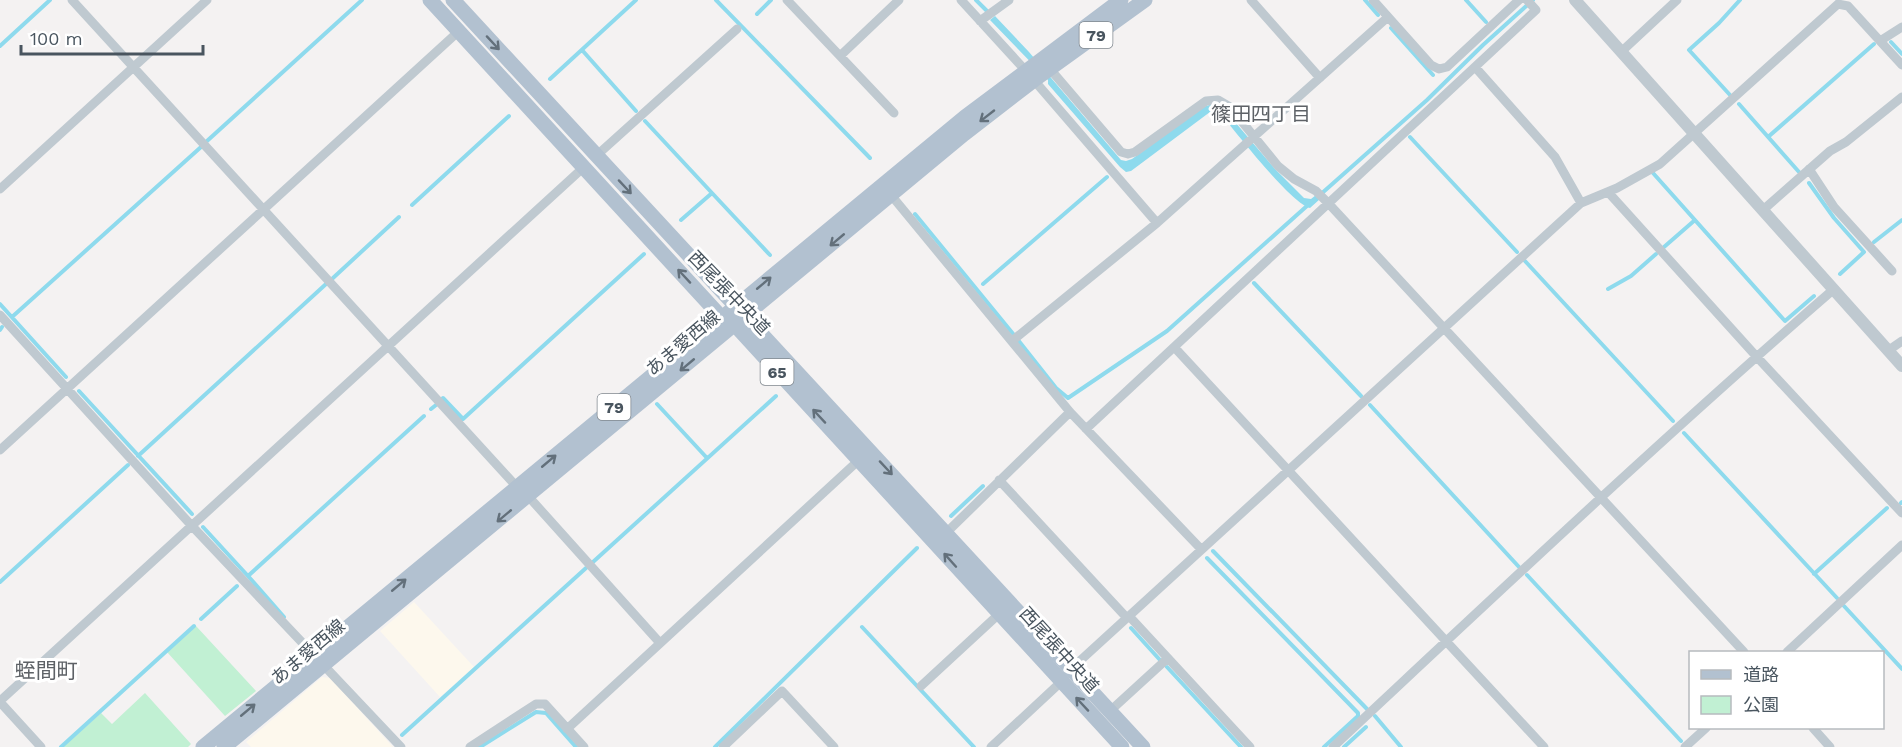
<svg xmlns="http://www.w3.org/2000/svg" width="1902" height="747" viewBox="0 0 1902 747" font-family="'Work Sans','Noto Sans JP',sans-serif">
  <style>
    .commercial { fill: #fdf8ed }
    .green { fill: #c1f0d3 }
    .water { fill: #8edaed }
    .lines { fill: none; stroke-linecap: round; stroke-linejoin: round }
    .stream { stroke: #8edaed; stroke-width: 4 }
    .minor { stroke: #bfc9d0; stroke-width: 9 }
    .tertiary { stroke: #bfc9d0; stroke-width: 12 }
    .primary { stroke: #b2c1d0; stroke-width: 15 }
    .oneway { stroke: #63707b }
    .labels { text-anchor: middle; stroke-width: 6; stroke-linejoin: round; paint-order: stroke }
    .shield { fill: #fff; stroke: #80888f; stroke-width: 1.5 }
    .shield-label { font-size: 16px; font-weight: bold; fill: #49555f }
    .street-label { font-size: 18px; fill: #49555f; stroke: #fff }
    .neighbourhood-label { font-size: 20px; fill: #5e6267; stroke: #fff }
    .quarter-label { font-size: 21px; fill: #5e6267; stroke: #fff }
  </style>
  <rect width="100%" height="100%" fill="#f4f2f2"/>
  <path class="commercial" d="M414,602L474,667L440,697L380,631Z
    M322,677L330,678L393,747H251L246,742Z"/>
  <path class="green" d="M196,626L256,691L225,716L167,652Z
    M145,693L191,744L188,747H63L101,713L112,724Z"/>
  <path class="water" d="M995,16L1029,52L1121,160L1126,161L1132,159L1202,108C1211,103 1216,104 1224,109L1275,169L1304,198L1311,199L1316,195L1320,199L1310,208C1291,203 1239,136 1224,118L1217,113L1210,112L1131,171L1126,172L1120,167L1048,84V80L990,20Z"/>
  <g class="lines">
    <path class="stream" d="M716,0L870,158
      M976,0L987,11
      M1365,0L1378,15
      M1466,0L1486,22
      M757,14L771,0
      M1391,28L1433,75
      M1891,42L1902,54
      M0,46L50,0
      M582,50L636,111
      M550,79L636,0
      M1730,95L1689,50L1719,23L1740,0
      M1739,104L1799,172
      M645,121L712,193
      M1410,137L1517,252
      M1768,137L1874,44
      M207,141L362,0
      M1653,173L1785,321L1814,296
      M1809,183L1834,218L1864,252
      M1321,194L1427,100L1483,45L1533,0
      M412,205L509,116
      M915,214L1014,335
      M681,220L712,193L770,255
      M1874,242L1902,220
      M1664,247L1695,220
      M1525,261L1673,421
      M1840,274L1864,252
      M333,278L399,217
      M1254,283L1361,396
      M983,284L1107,177
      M1608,289L1631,276L1656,254
      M0,304L66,377
      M12,317L201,147
      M0,330L2,327
      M1018,340L1056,388L1068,398L1167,331L1308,205
      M79,391L192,514
      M443,398L463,419L644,254
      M657,404L707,458
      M1370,405L1519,567
      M431,409L436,405
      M1684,433L1837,598
      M138,456L326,284
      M1901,503L1902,502
      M951,516L983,486
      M203,527L248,576L424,416
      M1213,551L1367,709
      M1207,558L1358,713V716L1324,747
      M593,562L776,396
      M1814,574L1887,508
      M1527,575L1681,741
      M248,576L284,617
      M0,582L128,465
      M1844,606L1902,669
      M201,619L237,586
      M862,627L974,747
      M1131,628L1160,660
      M1167,667L1241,747
      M1375,716L1401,747
      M402,735L586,568
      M61,747L194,626
      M480,747L536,712L546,713L576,747
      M715,747L917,548
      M1344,747L1366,727"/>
    <path class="minor" d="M72,0L517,487
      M787,0L840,56L899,0
      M961,0L1026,71L1157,223L1388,17
      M1251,0L1320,78
      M1373,0L1431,65L1439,69L1447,67L1519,0
      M980,21L1009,0
      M1880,41L1902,65
      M1621,52L1677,0
      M840,56L894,113
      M1475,67L1555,157L1581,203
      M1050,69L1121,152L1128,154L1135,152L1206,101L1218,100L1230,107L1278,166L1294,179L1316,191L1329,204L1744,652
      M596,156L737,29
      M1809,169L1834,207L1892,271
      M0,189L207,0
      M1608,192L1756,356L1902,513
      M891,195L1070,412L1201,549
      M1763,210L1830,151L1846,142L1902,97
      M0,315L191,525L401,747
      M1012,341L1157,223
      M1175,348L1544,747
      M1889,350L1902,341
      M1086,429L1536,10L1527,0
      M0,450L459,31
      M999,480L1127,618
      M528,496L660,643
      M946,533L1070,412
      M1129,616L1250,747
      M1787,652L1902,545
      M921,686L999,614
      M0,701L584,167
      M0,702L41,747
      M1110,711L1168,658
      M1813,728L1830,747
      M567,729L859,460
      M470,747L536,704H545L584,747
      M723,747L782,691L834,747
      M991,747L1061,682L1071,669L1581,203L1617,188L1660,164L1838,4L1848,6L1880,41L1902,27
      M1333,747C1498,593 1663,437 1834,289
      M1685,747L1706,728"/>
    <path class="tertiary" d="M1575,0L1902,366"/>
    <path class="primary" d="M430,0L722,318L735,325L1122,747
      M453,0L1143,747
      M203,747L965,117L1121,0
      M224,747L964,134L1034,80L1145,0"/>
  </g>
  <defs><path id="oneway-shaft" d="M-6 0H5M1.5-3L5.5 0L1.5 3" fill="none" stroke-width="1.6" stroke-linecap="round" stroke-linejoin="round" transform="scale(1.5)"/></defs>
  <g class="oneway">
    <use href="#oneway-shaft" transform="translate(493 43) rotate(47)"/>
    <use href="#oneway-shaft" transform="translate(987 116) rotate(142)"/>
    <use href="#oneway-shaft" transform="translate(625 187) rotate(47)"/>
    <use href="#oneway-shaft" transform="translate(837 240) rotate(140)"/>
    <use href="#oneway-shaft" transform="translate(684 276) rotate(-133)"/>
    <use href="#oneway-shaft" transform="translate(764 283) rotate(-40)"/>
    <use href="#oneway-shaft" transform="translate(687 365) rotate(140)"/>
    <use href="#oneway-shaft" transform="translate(819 416) rotate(-133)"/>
    <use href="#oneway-shaft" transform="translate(549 461) rotate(-40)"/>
    <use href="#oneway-shaft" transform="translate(886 468) rotate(47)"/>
    <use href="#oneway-shaft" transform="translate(504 516) rotate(140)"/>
    <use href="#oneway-shaft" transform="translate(950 560) rotate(-132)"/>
    <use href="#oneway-shaft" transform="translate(399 585) rotate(-40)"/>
    <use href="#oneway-shaft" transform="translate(1082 704) rotate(-133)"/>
    <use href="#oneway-shaft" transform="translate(248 710) rotate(-40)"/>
  </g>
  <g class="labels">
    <g class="shield">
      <rect x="1079.5" y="22" width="33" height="26" rx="4.5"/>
      <rect x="760.5" y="359" width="33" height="26" rx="4.5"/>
      <rect x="597.5" y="394" width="33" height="26" rx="4.5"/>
    </g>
    <g class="shield-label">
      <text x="1096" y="41">79</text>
      <text x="777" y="378">65</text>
      <text x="614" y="413">79</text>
    </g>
    <g class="street-label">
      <text transform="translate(729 293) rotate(46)" y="6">西尾張中央道</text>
      <text transform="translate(683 343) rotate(-40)" y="6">あま愛西線</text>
      <text transform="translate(1059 650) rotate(48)" y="6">西尾張中央道</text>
      <text transform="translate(308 652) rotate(-40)" y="6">あま愛西線</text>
    </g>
    <g class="neighbourhood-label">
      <text x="1261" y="121">篠田四丁目</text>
    </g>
    <g class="quarter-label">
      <text x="46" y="678">蛭間町</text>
    </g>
  </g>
  <rect x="1689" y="651" width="195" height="78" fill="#ffffff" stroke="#b6bbbf" stroke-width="1.5"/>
  <rect x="1701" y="670" width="30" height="9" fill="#b2c1d0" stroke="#b6bbbf" stroke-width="1.5"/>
  <text x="1743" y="681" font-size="18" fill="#49555f">道路</text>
  <rect x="1701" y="696" width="30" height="18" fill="#c1f0d3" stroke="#b6bbbf" stroke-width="1.5"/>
  <text x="1743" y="711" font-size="18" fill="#49555f">公園</text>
  <path d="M21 45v9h182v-9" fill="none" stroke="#49555f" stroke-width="3"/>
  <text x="30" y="45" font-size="18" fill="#49555f" stroke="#ffffff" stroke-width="4.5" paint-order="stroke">100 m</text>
</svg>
